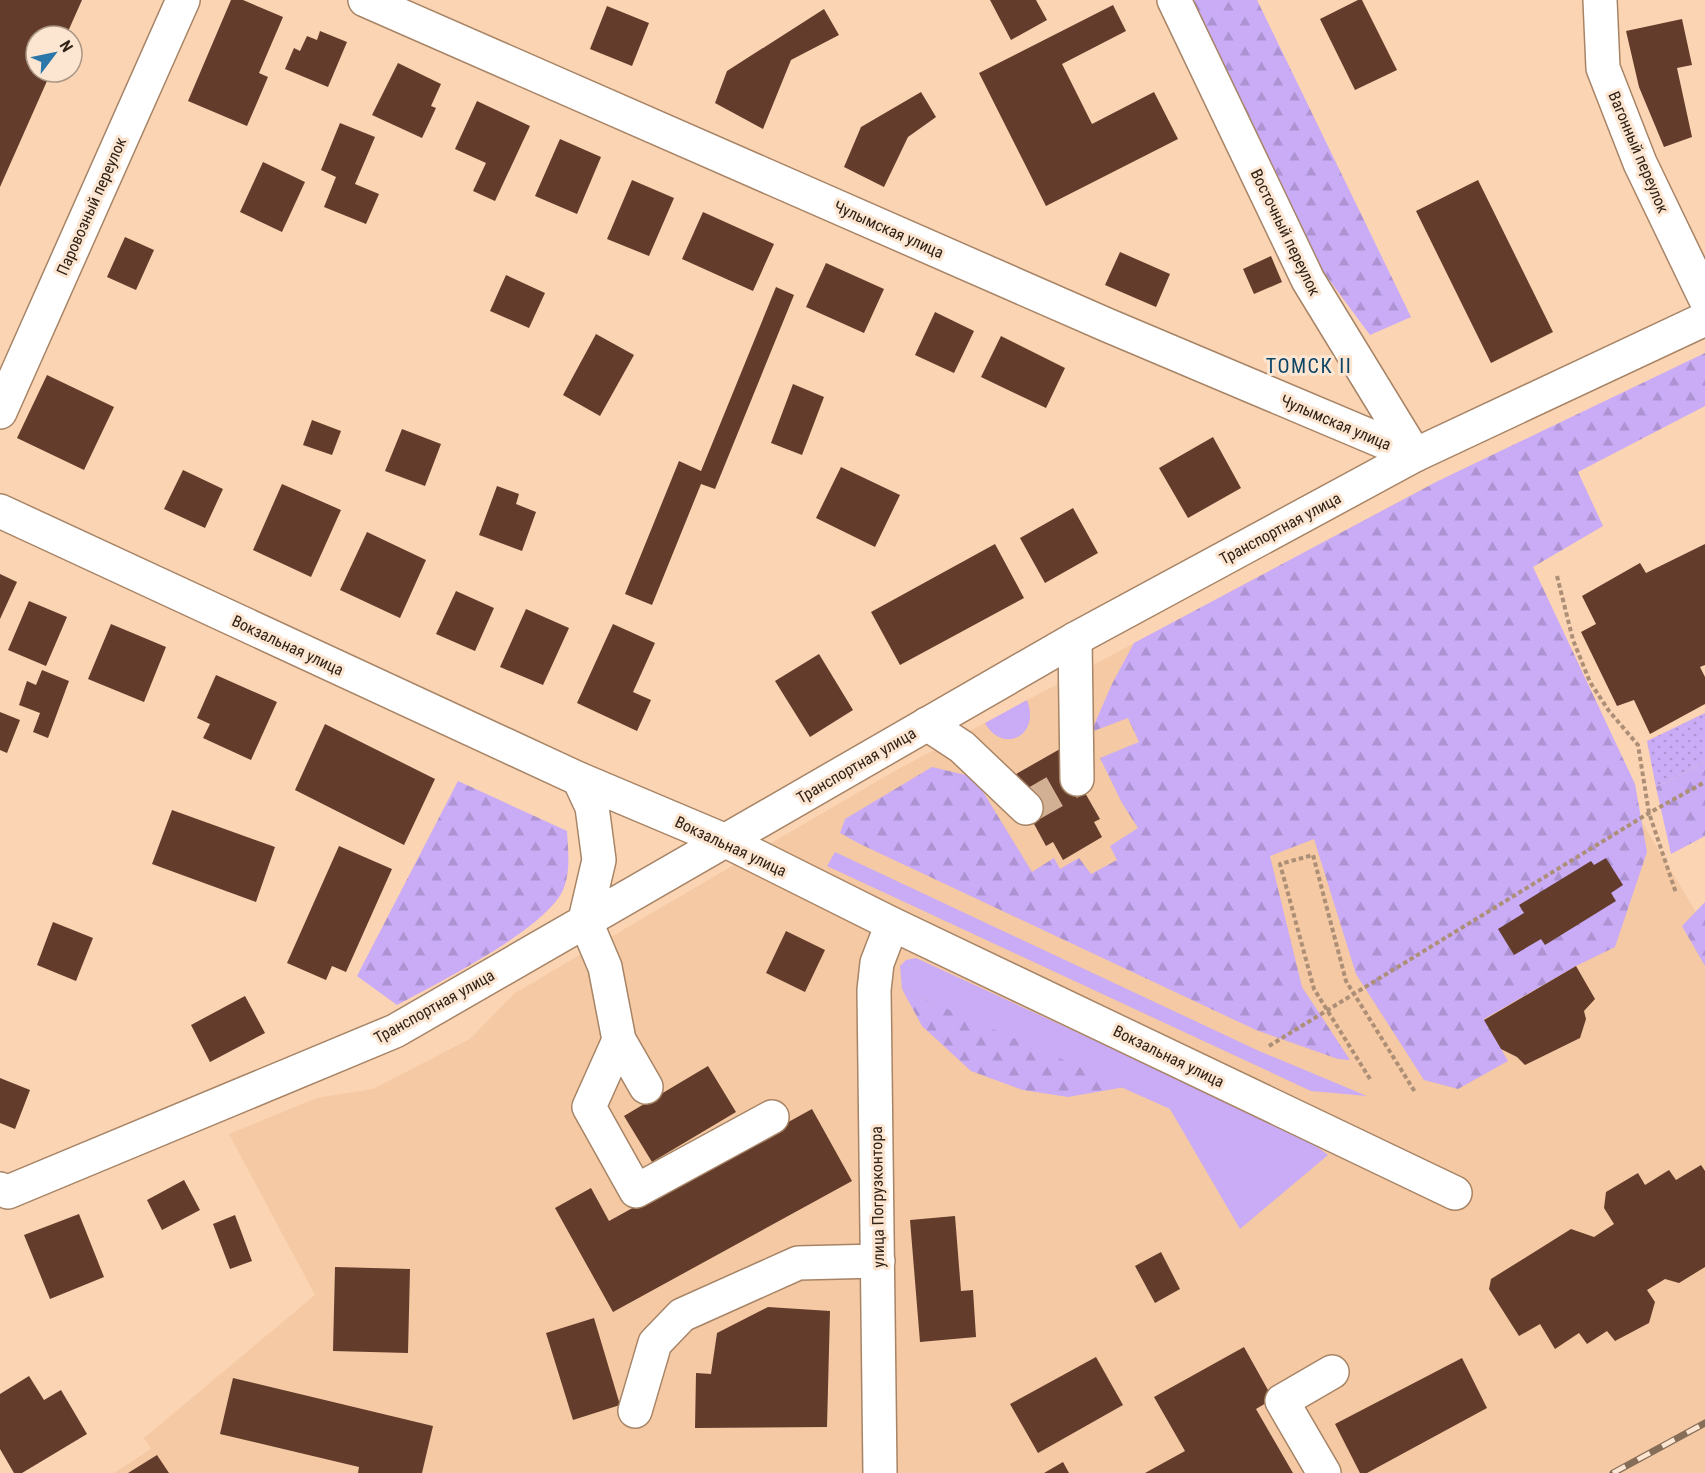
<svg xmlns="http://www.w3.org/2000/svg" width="1705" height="1473" viewBox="0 0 1705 1473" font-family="'Roboto Condensed',sans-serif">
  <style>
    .built { fill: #f4c9a3 }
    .grass { fill: #c9abf6 }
    .forest { fill: url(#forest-firs) }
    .park { fill: url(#park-dots) }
    .building { fill: #633c2c }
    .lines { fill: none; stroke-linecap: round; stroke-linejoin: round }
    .minor-tunnel { stroke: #d2b094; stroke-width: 33; stroke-dasharray: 33 16; stroke-linecap: butt }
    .minor-casing { stroke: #a78466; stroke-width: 36 }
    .major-casing { stroke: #a78466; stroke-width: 36 }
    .path { stroke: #ac8f76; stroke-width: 4; stroke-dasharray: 4.5 3; stroke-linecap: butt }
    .minor { stroke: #fff; stroke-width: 33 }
    .major { stroke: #fff; stroke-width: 33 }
    .rail-casing { stroke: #866d58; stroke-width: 7 }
    .rail { stroke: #fce5d1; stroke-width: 4.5; stroke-dasharray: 14; stroke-linecap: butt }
    .labels { text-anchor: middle; stroke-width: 6; stroke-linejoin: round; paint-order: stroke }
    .street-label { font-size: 16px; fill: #302216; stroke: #fce5d1 }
    .quarter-label { font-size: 20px; letter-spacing: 1.5px; fill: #0c4466; stroke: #fce5d1 }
  </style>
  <defs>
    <pattern id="forest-firs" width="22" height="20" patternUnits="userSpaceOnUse" patternTransform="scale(1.5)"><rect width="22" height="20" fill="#c9abf6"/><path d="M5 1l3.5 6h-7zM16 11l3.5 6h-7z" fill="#ad93d2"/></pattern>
    <pattern id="park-dots" width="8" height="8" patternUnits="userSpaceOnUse" patternTransform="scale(1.5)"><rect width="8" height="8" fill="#c9abf6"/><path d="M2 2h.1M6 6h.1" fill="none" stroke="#ad93d2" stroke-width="1.8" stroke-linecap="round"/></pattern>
  </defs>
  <rect width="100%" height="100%" fill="#fbd4b3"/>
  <path class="built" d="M1438,481L1700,919L1705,918V1473H114L151,1449L144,1438L315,1295L229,1134L317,1098L373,1089L470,1039L515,993L893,772Z"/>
  <path class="grass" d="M1027,700C1041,737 1002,754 985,723Z
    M835,852L1259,1051L1367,1096L1311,1091L827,866Z
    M916,958L1304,1137L1328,1155L1240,1229L1170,1109L902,989L900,966L906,960Z"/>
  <path class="forest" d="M1191,0H1257L1411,317L1370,335L1324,273Z
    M1705,353V406L1578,472L1603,526L1533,567L1635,784L1647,852L1615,947L1576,966L1484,1019L1508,1061L1458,1089L1424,1080L1356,974L1314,839L1270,856L1302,987L1350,1060L1338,1059L1256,1030L860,844L840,833L845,819L932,767L974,777L1032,872L1054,858L1060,869L1079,858L1091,874L1117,860L1110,846L1138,828L1122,803L1100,758L1139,742L1128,718L1091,732L1112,684L1134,643L1438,481Z
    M1705,762V836L1671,854L1656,787Z
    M458,781L567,831C568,851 571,871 563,890C546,929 436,984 397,1005L357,976Z
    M1705,902V966L1682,926Z
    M902,989L1125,1087L1068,1097L1023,1090L971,1071L922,1026Z"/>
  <path class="park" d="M1705,713V762L1656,787L1647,741Z"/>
  <path class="building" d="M0,0H82L66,36H36V72H51L0,187Z
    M231,0H243L283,17L259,73L268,77L247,126L188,101Z
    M990,0H1036L1047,20L1011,40Z
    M1358,0H1362L1397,70L1355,90L1320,19Z
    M1113,5L1126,31L1062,64L1092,124L1154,92L1178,139L1046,206L979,73Z
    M607,6L649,23L632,66L590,49Z
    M824,9L839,35L791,60L763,129L715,103L727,71Z
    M1682,19L1692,65L1677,68L1692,137L1664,147L1639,87L1626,31Z
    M320,31L347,42L328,87L285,69L294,48L300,51L307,36L317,40Z
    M398,63L441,84L431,106L436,108L422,138L372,115Z
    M921,92L936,117L908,137L884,187L844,167L861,127Z
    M477,101L530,126L495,201L473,191L486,163L455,149Z
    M340,123L375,137L355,184L379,194L366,224L324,207L336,177L321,170Z
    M560,139L601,157L577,214L535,196Z
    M263,162L305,182L282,232L240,212Z
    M632,180L674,198L649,256L607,239Z
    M1478,180L1553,332L1491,363L1416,211Z
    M703,212L774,244L753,291L682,259Z
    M125,237L154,250L136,290L107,277Z
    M1120,252L1170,274L1156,307L1105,285Z
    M1271,256L1282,282L1254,294L1243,269Z
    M826,263L884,289L864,333L806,307Z
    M506,275L545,293L529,328L490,311Z
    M776,287L794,295L715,489L701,484L652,605L625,594L679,461L701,471Z
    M935,312L974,331L954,373L915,355Z
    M596,334L634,355L600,416L563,395Z
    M1001,336L1065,368L1046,408L981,377Z
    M47,375L114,407L84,470L17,438Z
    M793,384L824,397L802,455L771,443Z
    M312,420L341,431L332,455L303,445Z
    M402,429L441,444L425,486L385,471Z
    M1213,437L1241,488L1188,518L1159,468Z
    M841,467L900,495L875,547L816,518Z
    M183,470L223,489L205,528L164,509Z
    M282,484L341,510L311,577L253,550Z
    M497,486L519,494L516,504L536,512L522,551L479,535Z
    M1073,508L1098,553L1045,583L1020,538Z
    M367,532L426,560L400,618L340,590Z
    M995,544L1024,598L900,665L871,612Z
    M1705,544V665L1700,667L1705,677V704L1650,734L1634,700L1617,706L1581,632L1596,624L1582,596L1640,563L1646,573Z
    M0,574L17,582L0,619Z
    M456,591L494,608L475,651L436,634Z
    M29,601L67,617L46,666L8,650Z
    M526,609L569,628L543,685L500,667Z
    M111,624L166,647L144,702L88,679Z
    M613,624L655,643L633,692L651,700L637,731L577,703Z
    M819,654L853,710L810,737L775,681Z
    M42,670L69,681L48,738L33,732L40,713L19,705L27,681L36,685Z
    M216,675L277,702L251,760L203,738L210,724L197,718Z
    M0,712L20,720L7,753L0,750Z
    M325,724L435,779L404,845L295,790Z
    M1060,749L1100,819L1094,822L1102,837L1063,860L1053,842L1046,846L1009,778Z
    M172,810L275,847L256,902L152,864Z
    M339,846L392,869L346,972L332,966L326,980L287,963Z
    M1606,858L1623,885L1611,893L1616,901L1545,945L1541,939L1514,955L1498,929L1524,913L1519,905L1591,861L1594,865Z
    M53,922L93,938L76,981L37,965Z
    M786,931L825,950L805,992L766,973Z
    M1576,966L1595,999L1584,1011L1586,1019L1580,1038L1525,1065L1517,1057L1501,1049L1484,1020Z
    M245,996L265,1033L210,1062L191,1025Z
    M708,1066L736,1112L652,1162L624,1116Z
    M0,1078L30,1090L15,1129L0,1123Z
    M812,1109L852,1181L613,1312L555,1208L591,1188L609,1221Z
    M1701,1165L1705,1171V1267L1679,1283L1665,1279L1647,1290L1655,1302L1649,1323L1615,1341L1607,1331L1587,1344L1579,1333L1555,1349L1540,1324L1519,1336L1489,1289L1491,1279L1571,1229L1594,1237L1614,1224L1604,1208L1606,1192L1638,1173L1645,1185L1669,1170L1676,1180Z
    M184,1180L200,1210L162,1230L147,1200Z
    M79,1214L104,1277L50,1299L24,1235Z
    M235,1215L252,1261L230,1269L213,1224Z
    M955,1216L961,1291L973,1290L976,1337L920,1342L910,1220Z
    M1161,1252L1180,1289L1155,1303L1135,1266Z
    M335,1267L410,1269L408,1353L333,1351Z
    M768,1307L830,1311L827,1427L695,1428L696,1373L711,1374L717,1333Z
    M594,1318L620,1405L573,1420L546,1333Z
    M1244,1347L1273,1399L1256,1409L1293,1473H1145L1185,1451L1154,1397Z
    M1096,1357L1123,1405L1038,1453L1010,1404Z
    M1462,1358L1487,1408L1367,1473H1360L1335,1424Z
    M29,1376L44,1400L61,1390L87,1434L22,1473H14L0,1449V1394Z
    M233,1378L433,1426L422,1473H358L359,1467L220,1434Z
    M157,1455L169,1473H128Z
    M1063,1462L1069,1473H1044Z"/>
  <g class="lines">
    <path class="minor-tunnel" d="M1026,808L1077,779"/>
    <defs>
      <path id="minor" d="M365,0L1107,325L1415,455
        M1174,0L1308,280L1415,455
        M1600,0L1603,68L1640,163L1705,298
        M0,412L183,0
        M1075,639L1077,779
        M927,724L962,747L1026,808
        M726,841L892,924L1455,1193
        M585,920L605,967L619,1040L646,1087
        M619,1040L589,1107L636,1191L772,1117
        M635,1411L655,1343L682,1315L798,1263L878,1261
        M880,1473L874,990L877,963L892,924
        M1324,1473L1282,1401L1332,1372"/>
      <path id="major" d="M0,511L579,779L726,841
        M579,779L592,807L599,860L585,920
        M0,1189L8,1192L395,1031L1075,639L1415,455L1705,319"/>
    </defs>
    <use href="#minor" class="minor-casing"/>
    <use href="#major" class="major-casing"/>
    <path class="path" d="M1557,576L1573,640L1590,682L1609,711L1638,745L1649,813L1676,893
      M1269,1046L1649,813L1705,782
      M1370,1079L1314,989L1280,864L1313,855L1346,981L1415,1092"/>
    <use href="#minor" class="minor"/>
    <use href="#major" class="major"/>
    <defs>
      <path id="rail" d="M1613,1473L1705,1423"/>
    </defs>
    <use href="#rail" class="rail-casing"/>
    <use href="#rail" class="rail"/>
  </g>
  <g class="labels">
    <g class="street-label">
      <text transform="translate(1639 152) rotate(67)" y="6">Вагонный переулок</text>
      <text transform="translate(91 206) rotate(-66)" y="6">Паровозный переулок</text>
      <text transform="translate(889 229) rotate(24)" y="6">Чулымская улица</text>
      <text transform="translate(1286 232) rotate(64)" y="6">Восточный переулок</text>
      <text transform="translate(1336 422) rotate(23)" y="6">Чулымская улица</text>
      <text transform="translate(1280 528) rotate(-28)" y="6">Транспортная улица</text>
      <text transform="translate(288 645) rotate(25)" y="6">Вокзальная улица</text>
      <text transform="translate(856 765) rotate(-30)" y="6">Транспортная улица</text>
      <text transform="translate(731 846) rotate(25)" y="6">Вокзальная улица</text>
      <text transform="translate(434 1006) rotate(-29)" y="6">Транспортная улица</text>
      <text transform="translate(1169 1056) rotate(26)" y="6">Вокзальная улица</text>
      <text transform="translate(877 1197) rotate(-91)" y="6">улица Погрузконтора</text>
    </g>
    <g class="quarter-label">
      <text x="1309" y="373">ТОМСК II</text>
    </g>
  </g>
  <g transform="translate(54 54) rotate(58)"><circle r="28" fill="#fce5d1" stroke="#aa9786" stroke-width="1.5"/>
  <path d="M0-4.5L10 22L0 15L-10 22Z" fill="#2b77aa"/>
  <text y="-9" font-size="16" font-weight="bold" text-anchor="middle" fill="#302216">N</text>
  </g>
</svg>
